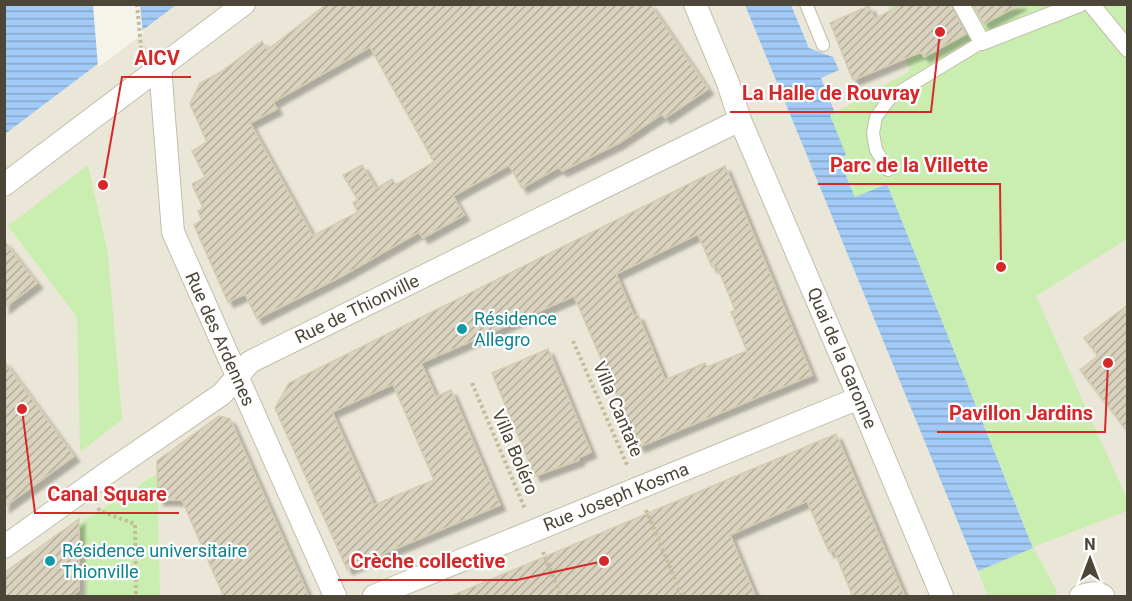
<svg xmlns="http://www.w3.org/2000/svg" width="1132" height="601" viewBox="0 0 1132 601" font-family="Roboto,sans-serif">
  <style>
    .residential { fill: #ebe7d8 }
    .green { fill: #caedb0 }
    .water { fill: url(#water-rules) }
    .pier { fill: #f6f4ea }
    .building { fill: url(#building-hatch); stroke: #d5cbb1; stroke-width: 1.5; fill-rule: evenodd; filter: url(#shadow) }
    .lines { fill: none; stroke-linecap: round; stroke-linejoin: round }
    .service-casing { stroke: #c3beab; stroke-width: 14 }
    .pedestrian-casing { stroke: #c3beab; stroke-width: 18 }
    .minor-casing { stroke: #c3beab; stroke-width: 24 }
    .path { stroke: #c6bc9b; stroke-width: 4; stroke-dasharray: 3 3; stroke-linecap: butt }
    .service { stroke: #fff; stroke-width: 12 }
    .pedestrian { stroke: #fff; stroke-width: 16 }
    .minor { stroke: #fff; stroke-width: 22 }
    .culture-dot { fill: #0f9aa8; stroke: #fff; stroke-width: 2 }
    .labels { text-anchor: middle; stroke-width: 4.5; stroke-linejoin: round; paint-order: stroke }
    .street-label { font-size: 18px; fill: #4b4637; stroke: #fff }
    .culture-label { font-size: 18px; fill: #0d838f; stroke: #fff; text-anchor: start }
    .leader { fill: none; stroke: #d62828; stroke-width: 2 }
    .callout-dot { fill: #d62828; stroke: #fff; stroke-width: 2 }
    .callout-label { font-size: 20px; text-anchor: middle; font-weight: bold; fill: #d62828; stroke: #fff; stroke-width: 4.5; stroke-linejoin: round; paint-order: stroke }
  </style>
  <defs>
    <pattern id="water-rules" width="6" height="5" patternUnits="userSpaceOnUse" patternTransform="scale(1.5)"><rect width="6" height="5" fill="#a2caf7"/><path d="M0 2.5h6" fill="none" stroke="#86a6c9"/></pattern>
    <pattern id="building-hatch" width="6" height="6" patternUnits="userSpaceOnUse" patternTransform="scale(1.5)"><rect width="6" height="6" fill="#d9d2be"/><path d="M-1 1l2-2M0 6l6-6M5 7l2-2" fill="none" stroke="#b2ac9b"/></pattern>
    <filter id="shadow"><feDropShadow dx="5.5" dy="5.5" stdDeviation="1.5" flood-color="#0004"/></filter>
  </defs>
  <rect width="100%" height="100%" fill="#f6f4ea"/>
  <path class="residential" d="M176,5H745L979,571L855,197L835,113L820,78L838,71L833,57L809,48L791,5H1127V596H5V134Z"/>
  <path class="green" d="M887,5H1127V239L1036,296L1127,499V511L1033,547L1058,593L1049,596H988L978,571L1033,547L887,184L855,197L839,158L845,156L830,115L910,71Z
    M88,165L108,254L122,420L80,452L77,317L8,226Z
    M157,474L160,596H85V579L79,524Z"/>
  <path class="water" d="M5,5H176L5,134Z
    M745,5H791L809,48L833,57L839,70L821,78L835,113L830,115L846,155L839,159L855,197L887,184L1033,548L978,571Z"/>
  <path class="pier" d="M93,5H140L143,34L98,67Z"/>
  <path class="building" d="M327,4H650L708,89L665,118L662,114L619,143L562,171L559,167L522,188L509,165L453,196L464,215L423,238L419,232L342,276L257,319L245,294L228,302L194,225L202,220L198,211L203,208L192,184L205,177L192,151L207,142L190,104L200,83L221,72L262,41L267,50ZM370,47L434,162L396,185L392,179L376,189L362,165L343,175L358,200L353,203L358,212L313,236L250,123L277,109L273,102Z
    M902,4H951L966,34L924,57L921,52L853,80L830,23L869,6L875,19Z
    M973,4H1021L984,24Z
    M725,166L812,375L639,447L574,296L442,354L437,355V356L421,363L436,397L451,390L500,505L347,569L275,408L289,383ZM698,234L712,267L717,266L735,310L731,312L747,351L707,367L705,363L665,380L638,315L634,316L616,274ZM393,384L434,480L374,505L332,412Z
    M4,241L37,283L4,308Z
    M1128,305V432L1080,370L1098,356L1084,338Z
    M548,349L591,452L578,458L579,460L535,476L492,373Z
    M4,361L74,456L4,507Z
    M219,416L230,419L309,597H224L182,500H158L157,461Z
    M836,434L905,597H853L834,550L829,552L807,501L730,535L756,597H449Z
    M79,519V590L71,597H4V573Z"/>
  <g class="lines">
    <defs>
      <path id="service" d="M806,4L823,45
        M888,170L876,150L873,133L876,117L891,97L982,42"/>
      <path id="pedestrian" d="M961,4L982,42L1079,4
        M1091,4L1128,49"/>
      <path id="minor" d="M695,4L728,83L740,120L859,398L942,596
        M160,67L173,232L335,596
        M4,185L244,4
        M4,547L107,473L222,394L250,362L740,120
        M374,596L859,398
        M1081,596C1089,594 1096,591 1103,596"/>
    </defs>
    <use href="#service" class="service-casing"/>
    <use href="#pedestrian" class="pedestrian-casing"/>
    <use href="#minor" class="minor-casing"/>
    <path class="path" d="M137,4L141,48L145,47
      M573,341L628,467
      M472,383L525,509
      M98,508L100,511L135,524L136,596
      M646,510L682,596
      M543,552L561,596"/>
    <use href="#service" class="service"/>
    <use href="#pedestrian" class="pedestrian"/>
    <use href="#minor" class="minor"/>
  </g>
  <g class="culture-dot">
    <circle cx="462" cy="329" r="6"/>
    <circle cx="50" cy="561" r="6"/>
  </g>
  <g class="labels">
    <g class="street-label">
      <text transform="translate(357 309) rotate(-26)" y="6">Rue de Thionville</text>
      <text transform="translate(220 339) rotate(66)" y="6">Rue des Ardennes</text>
      <text transform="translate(842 358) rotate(67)" y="6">Quai de la Garonne</text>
      <text transform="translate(618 409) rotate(67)" y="6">Villa Cantate</text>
      <text transform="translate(515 452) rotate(67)" y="6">Villa Boléro</text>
      <text transform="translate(616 497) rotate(-22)" y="6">Rue Joseph Kosma</text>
    </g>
    <g class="culture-label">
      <text x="474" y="325">Résidence<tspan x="474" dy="21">Allegro</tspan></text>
      <text x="62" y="557">Résidence universitaire<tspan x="62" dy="21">Thionville</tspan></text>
    </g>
  </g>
  <path class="leader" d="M103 185L122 77H191M940 32L931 112H730M1001 267L1000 184H818M1108 363L1105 432H937M22 409L35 513H179M604 561L517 580H338"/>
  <g class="callout-dot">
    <circle cx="103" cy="185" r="6"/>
    <circle cx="940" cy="32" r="6"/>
    <circle cx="1001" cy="267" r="6"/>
    <circle cx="1108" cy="363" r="6"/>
    <circle cx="22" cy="409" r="6"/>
    <circle cx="604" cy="561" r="6"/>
  </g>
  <g class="callout-label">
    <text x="157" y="65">AICV</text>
    <text x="831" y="100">La Halle de Rouvray</text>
    <text x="909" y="172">Parc de la Villette</text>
    <text x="1021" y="420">Pavillon Jardins</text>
    <text x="107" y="501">Canal Square</text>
    <text x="428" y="568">Crèche collective</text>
  </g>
  <rect width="1132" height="601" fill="none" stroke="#4b4637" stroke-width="12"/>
  <g transform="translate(1090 559)" stroke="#ffffff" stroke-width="4.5" paint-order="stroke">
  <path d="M0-4.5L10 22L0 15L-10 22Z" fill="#4b4637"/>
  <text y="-9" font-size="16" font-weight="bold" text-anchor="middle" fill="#4b4637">N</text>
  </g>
</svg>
